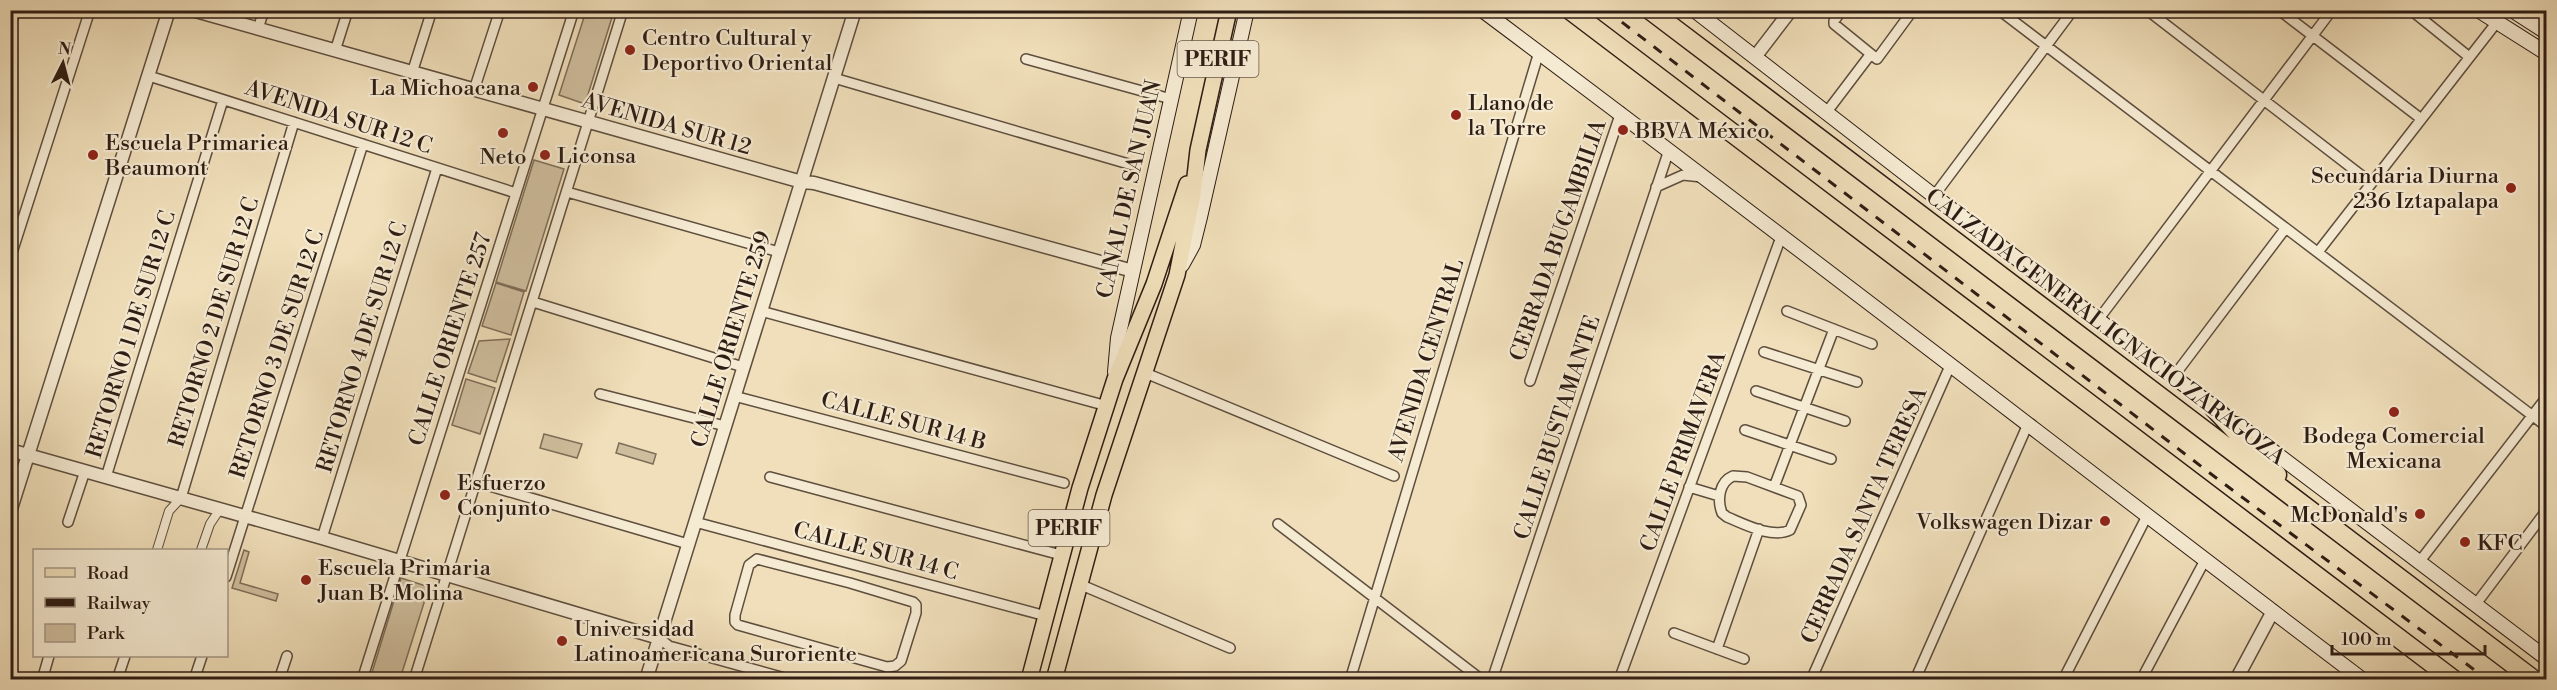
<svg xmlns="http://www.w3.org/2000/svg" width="2557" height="690" viewBox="0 0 2557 690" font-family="'Libre Bodoni',serif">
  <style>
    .green { fill: #cfbe9e; stroke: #7e6e59; stroke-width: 1.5 }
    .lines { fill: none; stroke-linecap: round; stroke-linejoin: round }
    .pedestrian-casing { stroke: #5e4e3e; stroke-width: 10 }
    .minor-casing { stroke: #5e4e3e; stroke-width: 12 }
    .tertiary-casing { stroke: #5e4e3e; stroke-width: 15 }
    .secondary-casing { stroke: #2e1d14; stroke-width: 16 }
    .primary-casing { stroke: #2e1d14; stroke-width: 18 }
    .motorway-casing { stroke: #2e1d14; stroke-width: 21 }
    .pedestrian { stroke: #f5ead2; stroke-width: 8 }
    .minor { stroke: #f5ead2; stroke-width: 9 }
    .tertiary { stroke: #f5ead2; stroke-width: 12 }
    .secondary { stroke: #f5ead2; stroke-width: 14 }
    .primary { stroke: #f0dfba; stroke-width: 15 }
    .motorway { stroke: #f0dfba; stroke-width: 18 }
    .rail { stroke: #2e1d14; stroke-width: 3; stroke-dasharray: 10 10; stroke-linecap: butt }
    .poi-dot { fill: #8f2418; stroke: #f5ead2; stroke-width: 2 }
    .labels { text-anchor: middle; stroke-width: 4.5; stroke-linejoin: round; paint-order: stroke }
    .shield { fill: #f5ead2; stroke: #6a5a4d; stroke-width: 1.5 }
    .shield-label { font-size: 21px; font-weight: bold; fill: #2e1d14 }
    .poi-label { font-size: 22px; fill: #2e1d14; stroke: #f5ead2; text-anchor: start }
    .street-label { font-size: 22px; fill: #2e1d14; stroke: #f5ead2 }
  </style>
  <rect width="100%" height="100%" fill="#f0dfba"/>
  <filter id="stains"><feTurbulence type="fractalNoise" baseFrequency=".00333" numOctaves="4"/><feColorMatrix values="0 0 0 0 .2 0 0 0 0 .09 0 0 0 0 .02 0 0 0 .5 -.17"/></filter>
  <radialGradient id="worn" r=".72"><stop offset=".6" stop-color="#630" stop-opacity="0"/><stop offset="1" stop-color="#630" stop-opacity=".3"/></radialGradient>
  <path class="green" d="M586,11H614L585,104L559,95Z
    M534,160L564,169L526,291L496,282Z
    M496,283L524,292L511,335L482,326Z
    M510,339L496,382L468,373L479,341Z
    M466,379L495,388L480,434L452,425Z
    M544,434L582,444L577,458L540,448Z
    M619,443L656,454L653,464L616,453Z
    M244,550L249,552L240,583L278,594L276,601L232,588Z
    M401,578L429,587L400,679H370Z"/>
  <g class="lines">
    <defs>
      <path id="pedestrian" d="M157,550L169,511L181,498
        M201,550L210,524L220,509"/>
      <path id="minor" d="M1018,10L1019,11
        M1842,10L1834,21V24L1877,59L1913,10
        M1999,10L2546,426
        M2147,10L2370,182
        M2279,10L2420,118
        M2411,10L2468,56
        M10,26L16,10
        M258,29L264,10
        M335,51L348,10
        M1026,59L1171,99
        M412,73L432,10
        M149,76L516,193
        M834,78L1132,165
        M474,90L500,10
        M1826,113L1870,55
        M1656,187L1683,175L1702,177
        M567,192L779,252
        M1934,196L2073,10
        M2318,252L2497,22
        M10,259L90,10
        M533,302L743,367
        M761,311L1107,406
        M1787,311L1872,344
        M2098,320L2332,10
        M1764,352L1857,382
        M1143,372L1394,476
        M2174,376L2285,229
        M1530,381L1621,112
        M1756,391L1845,421
        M600,394L725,426
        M734,396L1064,483
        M1745,430L1831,459
        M1733,476L1747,477L1798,496L1801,505L1790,530C1772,539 1744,524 1727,517L1722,513C1717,500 1719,482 1733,476Z
        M106,477L223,100
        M770,477L1061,555
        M476,482L688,544
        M1689,487L1719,496
        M1774,487L1834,329
        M181,498L294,122
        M68,522L85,471
        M695,522L1046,616
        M1278,524L1482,680
        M322,538L437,168
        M757,559L850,583L913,602L916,605V613L901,661L895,666L887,667L738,625L735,622V615L749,565Z
        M2420,561L2546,398
        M226,577L363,144
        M1079,584L1230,648
        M2476,604L2546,511
        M1674,633L1744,659
        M659,638L669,646L792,680
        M1717,649L1759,529
        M42,680L49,656
        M117,680L125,656
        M194,680L202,656
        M279,680L287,656
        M362,680L574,10
        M414,680L623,10
        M1350,680L1539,52
        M1492,680L1669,150
        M1619,680L1781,237
        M1811,680L1950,366
        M1915,680L2028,424
        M2063,680L2147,516
        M2141,680L2205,560"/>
      <path id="tertiary" d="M192,10L802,182L814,183L1133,271
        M1755,57L1791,10
        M10,450L322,538L659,638
        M10,512L169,10
        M646,680L855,10
        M2236,680L2273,611"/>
      <path id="secondary" d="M1482,10C1778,231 2069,457 2363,680
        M1694,10L1934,196L2219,411
        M2478,10L2546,53
        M2512,10L2546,32
        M1182,265L1193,245L1200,217L1247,10
        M1115,372L1118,338L1191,10
        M2237,424L2546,658"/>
      <path id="primary" d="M1029,680L1080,488L1115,379L1154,284L1187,184
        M1054,680L1104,495L1177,275L1193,194L1198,150L1229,10"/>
      <path id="motorway" d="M1570,10L2454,680
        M1650,10L2534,680
        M2213,407L2277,475"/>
    </defs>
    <use href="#pedestrian" class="pedestrian-casing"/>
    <use href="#minor" class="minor-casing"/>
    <use href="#tertiary" class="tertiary-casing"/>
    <use href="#secondary" class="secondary-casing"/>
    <use href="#primary" class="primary-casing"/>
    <use href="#motorway" class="motorway-casing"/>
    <use href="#pedestrian" class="pedestrian"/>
    <use href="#minor" class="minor"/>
    <use href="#tertiary" class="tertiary"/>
    <use href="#secondary" class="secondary"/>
    <use href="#primary" class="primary"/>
    <use href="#motorway" class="motorway"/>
    <path class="rail" d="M1606,10L2215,477L2488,680"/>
  </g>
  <g class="poi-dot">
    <circle cx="630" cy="50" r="6"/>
    <circle cx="533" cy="87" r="6"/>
    <circle cx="1456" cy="115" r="6"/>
    <circle cx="1623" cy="130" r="6"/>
    <circle cx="503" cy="133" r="6"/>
    <circle cx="93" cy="155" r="6"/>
    <circle cx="545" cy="155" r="6"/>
    <circle cx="2511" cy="188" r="6"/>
    <circle cx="2394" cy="412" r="6"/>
    <circle cx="445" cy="495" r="6"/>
    <circle cx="2420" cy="514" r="6"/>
    <circle cx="2105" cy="521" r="6"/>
    <circle cx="2465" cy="542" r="6"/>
    <circle cx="306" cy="580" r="6"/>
    <circle cx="562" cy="641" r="6"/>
  </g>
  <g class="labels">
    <g class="shield">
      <rect x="1177.5" y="41" width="81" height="36" rx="4.5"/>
      <rect x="1028.5" y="510" width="81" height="36" rx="4.5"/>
    </g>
    <g class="shield-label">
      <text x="1218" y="66">PERIF</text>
      <text x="1069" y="535">PERIF</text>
    </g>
    <g class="poi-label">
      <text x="642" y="45">Centro Cultural y<tspan x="642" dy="25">Deportivo Oriental</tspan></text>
      <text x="521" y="95" text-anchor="end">La Michoacana</text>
      <text x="1468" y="110">Llano de<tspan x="1468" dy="25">la Torre</tspan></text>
      <text x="1635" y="138">BBVA México</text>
      <text x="105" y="150">Escuela Primariea<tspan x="105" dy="25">Beaumont</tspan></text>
      <text x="557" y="163">Liconsa</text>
      <text x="503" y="164" text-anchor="middle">Neto</text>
      <text x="2499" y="183" text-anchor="end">Secundaria Diurna<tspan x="2499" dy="25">236 Iztapalapa</tspan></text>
      <text x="2394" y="443" text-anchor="middle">Bodega Comercial<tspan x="2394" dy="25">Mexicana</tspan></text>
      <text x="457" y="490">Esfuerzo<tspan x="457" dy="25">Conjunto</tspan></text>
      <text x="2408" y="522" text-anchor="end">McDonald's</text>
      <text x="2093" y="529" text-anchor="end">Volkswagen Dizar</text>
      <text x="2477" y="550">KFC</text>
      <text x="318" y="575">Escuela Primaria<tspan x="318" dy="25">Juan B. Molina</tspan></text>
      <text x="574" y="636">Universidad<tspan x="574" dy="25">Latinoamericana Suroriente</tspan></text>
    </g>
    <g class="street-label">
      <text transform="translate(339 116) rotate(18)" y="8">AVENIDA SUR 12 C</text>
      <text transform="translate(667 123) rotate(16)" y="8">AVENIDA SUR 12</text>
      <text transform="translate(1128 189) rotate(-77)" y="8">CANAL DE SAN JUAN</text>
      <text transform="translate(1557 240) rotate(-71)" y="8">CERRADA BUGAMBILIA</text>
      <text transform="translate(213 322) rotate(-73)" y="8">RETORNO 2 DE SUR 12 C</text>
      <text transform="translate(2106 326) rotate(37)" y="8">CALZADA GENERAL IGNACIO ZARAGOZA</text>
      <text transform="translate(130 334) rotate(-73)" y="8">RETORNO 1 DE SUR 12 C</text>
      <text transform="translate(449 339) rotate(-72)" y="8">CALLE ORIENTE 257</text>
      <text transform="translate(730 339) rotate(-73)" y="8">CALLE ORIENTE 259</text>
      <text transform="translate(361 347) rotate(-73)" y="8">RETORNO 4 DE SUR 12 C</text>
      <text transform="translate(276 354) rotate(-72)" y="8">RETORNO 3 DE SUR 12 C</text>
      <text transform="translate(1425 360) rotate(-73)" y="8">AVENIDA CENTRAL</text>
      <text transform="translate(904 420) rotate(15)" y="8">CALLE SUR 14 B</text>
      <text transform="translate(1556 427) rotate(-72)" y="8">CALLE BUSTAMANTE</text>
      <text transform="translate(1682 451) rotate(-70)" y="8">CALLE PRIMAVERA</text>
      <text transform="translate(1863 515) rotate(-66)" y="8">CERRADA SANTA TERESA</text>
      <text transform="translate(876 550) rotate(15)" y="8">CALLE SUR 14 C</text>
    </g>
  </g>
  <rect width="2557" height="690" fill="none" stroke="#f0dfba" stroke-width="36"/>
  <rect x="12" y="12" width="2533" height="666" fill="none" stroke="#2e1d14" stroke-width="3"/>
  <rect x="18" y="18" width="2521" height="654" fill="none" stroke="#2e1d14" stroke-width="1.5"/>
  <rect x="33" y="549" width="195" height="108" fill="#f5ead2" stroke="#a59886" stroke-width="1.5"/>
  <rect x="45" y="568" width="30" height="9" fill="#f0dfba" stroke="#a59886" stroke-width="1.5"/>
  <text x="87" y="579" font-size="18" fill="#2e1d14">Road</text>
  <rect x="45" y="598" width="30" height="9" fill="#2e1d14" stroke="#a59886" stroke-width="1.5"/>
  <text x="87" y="609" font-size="18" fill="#2e1d14">Railway</text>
  <rect x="45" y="624" width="30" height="18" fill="#cfbe9e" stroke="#a59886" stroke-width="1.5"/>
  <text x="87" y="639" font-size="18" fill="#2e1d14">Park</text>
  <g transform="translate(63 63) rotate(6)" stroke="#f5ead2" stroke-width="4.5" paint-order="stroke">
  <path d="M0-4.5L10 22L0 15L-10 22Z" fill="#2e1d14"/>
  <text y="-9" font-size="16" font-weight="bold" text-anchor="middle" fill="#2e1d14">N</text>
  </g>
  <path d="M2332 645v9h153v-9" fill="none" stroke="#2e1d14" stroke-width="3"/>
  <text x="2341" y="645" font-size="18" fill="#2e1d14" stroke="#f5ead2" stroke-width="4.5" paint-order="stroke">100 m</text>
  <rect width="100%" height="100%" filter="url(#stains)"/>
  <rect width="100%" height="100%" fill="url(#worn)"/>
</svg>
